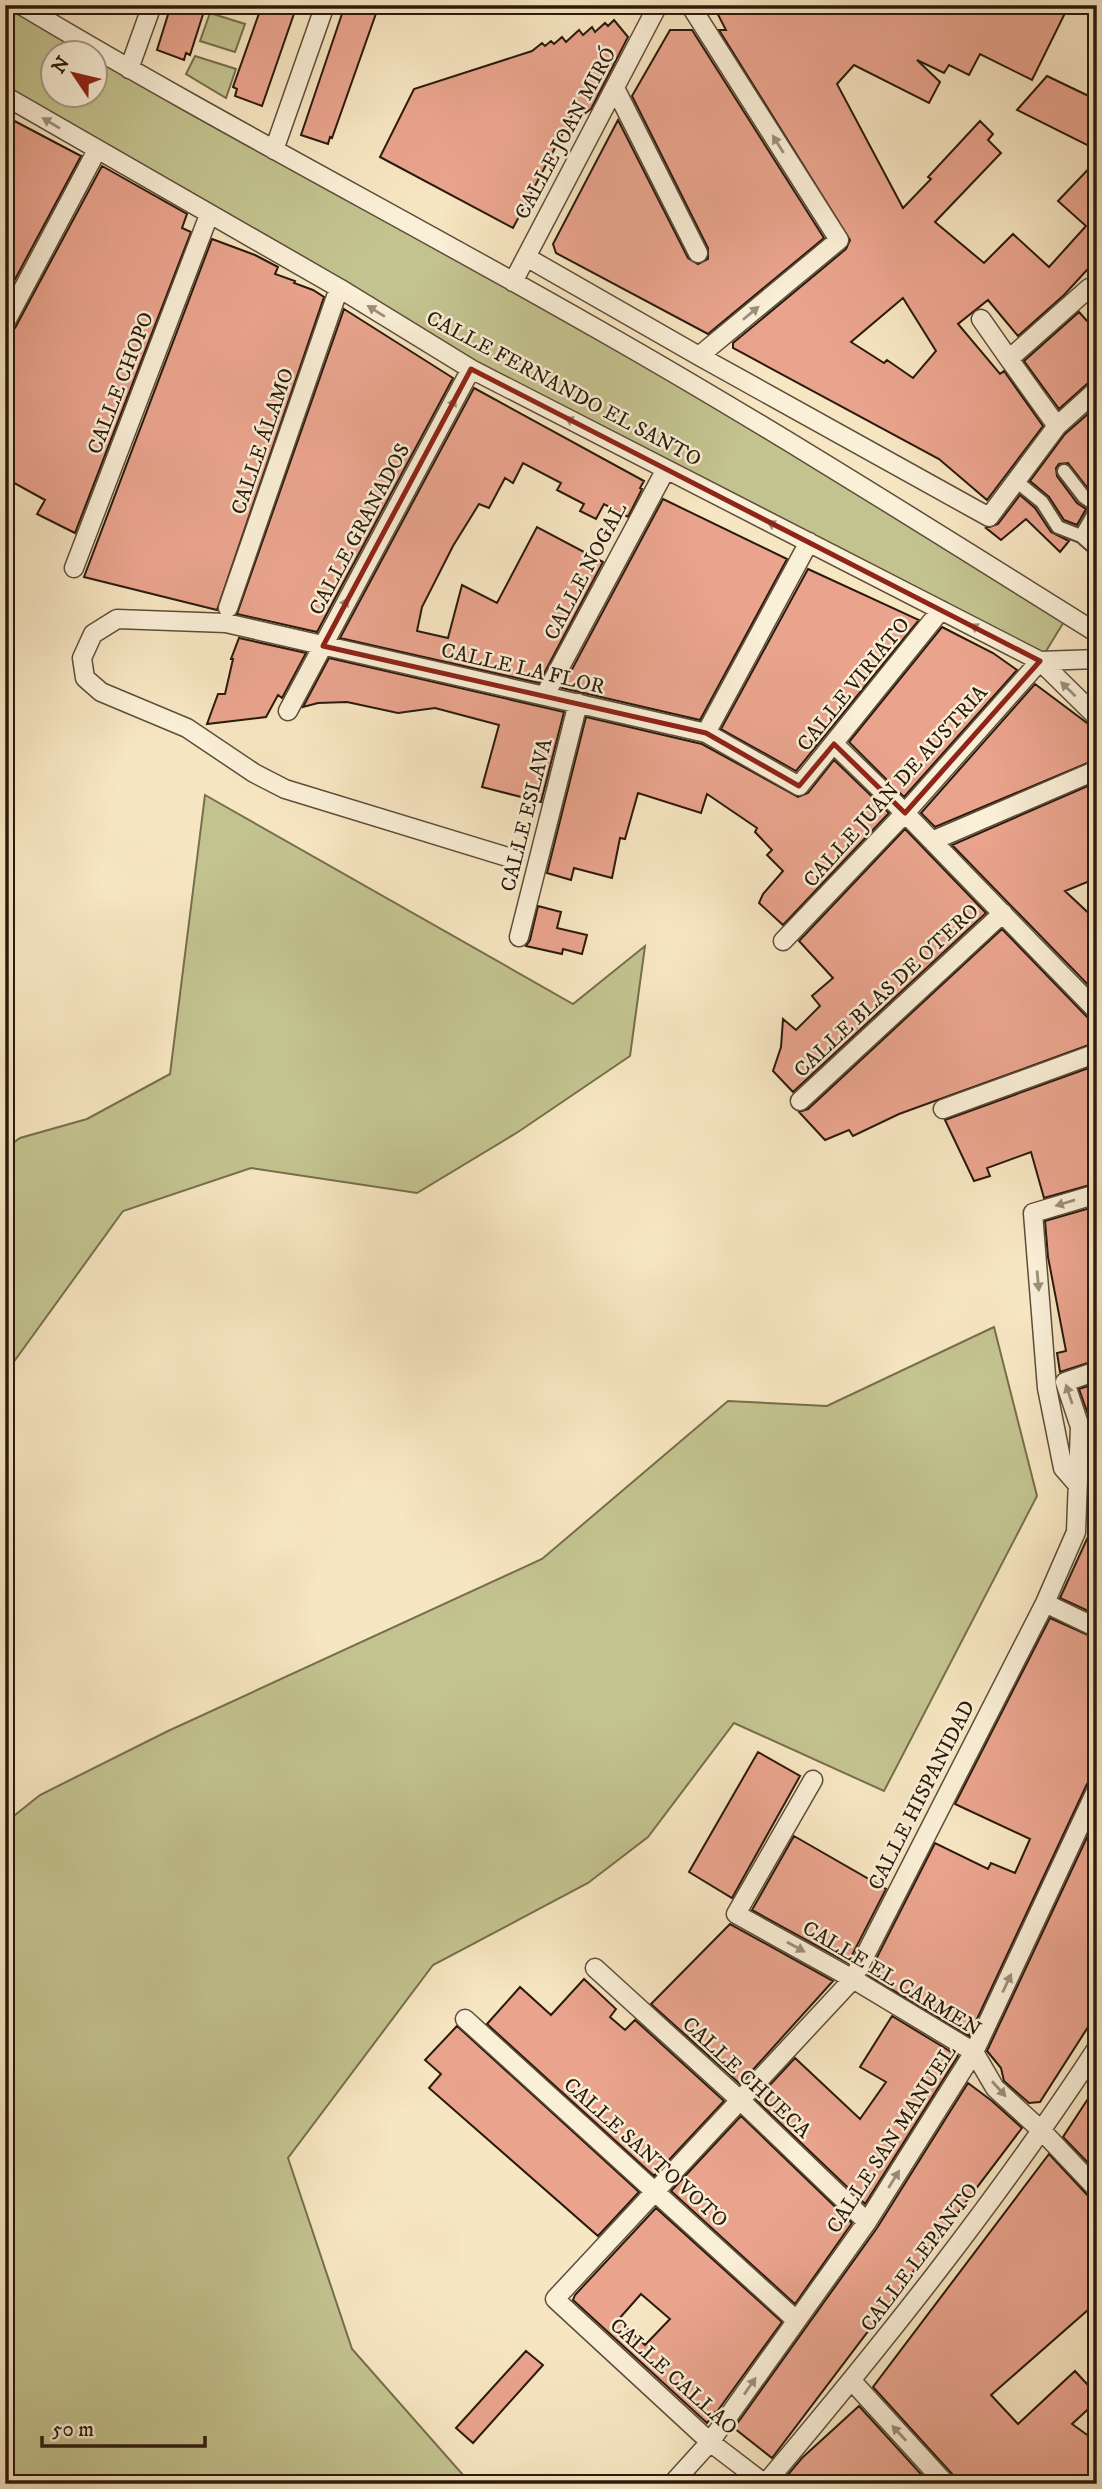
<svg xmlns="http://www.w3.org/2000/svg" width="1102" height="2489" viewBox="0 0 1102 2489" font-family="'IM FELL DW Pica',serif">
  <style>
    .green { fill: #c3c38f; stroke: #766e4d; stroke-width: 2; fill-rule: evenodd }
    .building { fill: #eaa48e; stroke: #2a1a0b; stroke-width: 2; fill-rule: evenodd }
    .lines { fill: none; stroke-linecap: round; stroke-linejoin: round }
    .pedestrian-casing { stroke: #5d4d39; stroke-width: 16 }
    .minor-casing { stroke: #5d4d39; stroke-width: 21 }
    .pedestrian { stroke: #faefd7; stroke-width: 12 }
    .minor { stroke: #faefd7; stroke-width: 18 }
    .oneway { fill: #9c8f7b }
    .marked { fill: none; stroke: #8f2418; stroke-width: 5; stroke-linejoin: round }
    .labels { text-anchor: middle; stroke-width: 5; stroke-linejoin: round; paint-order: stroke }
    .street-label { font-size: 21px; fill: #2a1a0b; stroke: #faefd7 }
  </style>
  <rect width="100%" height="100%" fill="#f7e6c2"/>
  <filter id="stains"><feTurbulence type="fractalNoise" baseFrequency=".00286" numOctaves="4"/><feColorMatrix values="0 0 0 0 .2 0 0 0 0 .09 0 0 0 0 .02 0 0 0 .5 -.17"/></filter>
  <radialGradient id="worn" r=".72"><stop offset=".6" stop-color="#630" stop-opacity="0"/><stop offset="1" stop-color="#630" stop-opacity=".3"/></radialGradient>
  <path class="green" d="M5,5H21L513,282L1068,615L1040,661L471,369L5,107ZM52,52H94V94H52Z
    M210,13L245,24L235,52L200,41Z
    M195,56L236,69L226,98L186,74Z
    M205,795L573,1004L645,946L630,1056L518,1132L417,1193L251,1168L123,1211L5,1374V1149L20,1138L87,1119L170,1074Z
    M994,1327L1037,1496L884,1791L734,1723L648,1837L588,1883L433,1965L288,2158L352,2349L471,2484H5V1823L40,1795L168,1731L542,1559L728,1401L827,1406Z"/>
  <path class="building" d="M171,5H206L190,55L186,53L184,60L157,50Z
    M262,5H297L262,106L235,96L237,89L233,87Z
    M345,5H379L332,138L330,137L328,144L301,135Z
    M713,5H1069L1032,80L980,54L969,75L949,65L944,73L917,60L940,82L929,103L854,65L837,84L903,208L931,179L928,177L980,121L993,134L988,140L1001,153L935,222L984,263L1013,234L1049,267L1086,226L1058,201L1097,160V259L1064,295L1018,336L988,300L958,324L1000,374L1004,371L1043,426L987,500L939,459L733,348V343L846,249L850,240L719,30H726ZM903,298L936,351L913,378L887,360L884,363L851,342Z
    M614,20L628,37L591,109L584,114L577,106L513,228L380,157L414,89L532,51L542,43L545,46L551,41L554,44L562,37L566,42L579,30L583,35L592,27L595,32L605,23L608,26Z
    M670,30H692L824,238L708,334L556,253L553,244L618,120L688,258L698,264L708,259V248L632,96Z
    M1047,76L1097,100V150L1017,110Z
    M5,116L81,156L5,298V158L12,144L5,140Z
    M102,166L187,214L182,228L191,232L75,533L37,514L45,500L5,478V334L15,328Z
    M212,239L255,255L278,267L275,274L295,281L294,283L313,290L324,297L217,610L84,577Z
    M344,309L453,378L317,632L237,614Z
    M1079,312L1097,332V379L1089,382L1059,409L1024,361Z
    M474,388L644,481L640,488L642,489L628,517L604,504L596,519L580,511L584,504L557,490L561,483L523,463L513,483L505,478L489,508L479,504L453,546L422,607L417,631L448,638L462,585L497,603L537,527L603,562L539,683L340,638Z
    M1097,406V493L1090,491L1068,463L1059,464L1056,468L1057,476L1077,503L1086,509L1077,525L1064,520L1049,497L1030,481L1065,434Z
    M1020,495L1035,508L1051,532L1069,541L1060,552L1026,519L1001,540L986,528L998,524Z
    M663,499L787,559L700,720L562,688Z
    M808,569L919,620L796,771L721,729Z
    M942,627L993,653L1017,670L904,797L849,742Z
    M239,638L306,653L282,698L278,695L266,717L207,724L218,694H225L233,659H231Z
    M329,658L564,712L541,802L482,787L499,725L435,708L398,713L347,702L318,703L303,707Z
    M1035,684L1091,726L1097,735V759L935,827L921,813Z
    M586,717L702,744L798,797L808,793L834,760L889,813L783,925L759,903L763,894L783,871L767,855L772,850L755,832L757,828L707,794L701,813L638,793L625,839L620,838L612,878L574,868L571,880L547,873Z
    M1097,782V878L1065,891L1097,921V994L952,845Z
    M905,829L986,913L793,1092L773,1071L781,1047L783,1019L796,1030L820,1006L812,996L833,978L799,941Z
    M538,906L561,912L557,928L587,935L582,954L563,949L562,954L526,946L530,940Z
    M1002,929L1089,1019L1097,1022V1042L899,1114L853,1136L849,1130L825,1140L799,1112L808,1109Z
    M1097,1065V1183L1044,1198L1031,1152L987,1168L990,1176L974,1181L945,1120Z
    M1097,1206V1360L1060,1372L1057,1353L1066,1351L1048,1257L1045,1221Z
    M1097,1383V1433L1095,1434L1079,1389Z
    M1097,1517V1615L1060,1598Z
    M1050,1618L1097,1639V1778L1087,1784L969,2036L868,1975L935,1843L988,1869L991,1863L1015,1873L1030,1839L955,1804Z
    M758,1752L800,1776L732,1898L689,1872Z
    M1097,1816V2013L1040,2102L1029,2103L1004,2081L1001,2068L987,2051Z
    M794,1836L886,1889L848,1963L752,1910Z
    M730,1924L833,1981L740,2084L651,2004Z
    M584,1979L616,2009L610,2017L625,2030L635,2020L724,2101L654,2176L487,2024L520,1987L551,2015Z
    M892,2016L958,2056L865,2204L756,2100L795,2058L860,2119L886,2082L860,2067Z
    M457,2026L639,2192L598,2236L429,2088L441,2074L425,2060Z
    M968,2083L992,2101L1022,2128L772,2458L734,2428L877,2228Z
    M1097,2085V2172L1063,2137Z
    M741,2116L852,2223L795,2304L671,2191Z
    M1049,2154L1089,2197L1097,2200V2302L991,2395L1018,2424L1075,2371L1097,2395V2401L1072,2424L1097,2442V2462L1081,2484H957L954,2476L873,2387Z
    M656,2208L782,2322L716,2413L715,2412L707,2423L573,2300L575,2295ZM641,2294L670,2319L645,2345L618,2320Z
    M526,2351L543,2365L473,2443L456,2428Z
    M859,2406L930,2484H780L802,2458Z"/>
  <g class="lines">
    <defs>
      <path id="pedestrian" d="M1064,471L1084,497L1097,506
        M1016,481L1042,502L1058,527L1081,536
        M1097,508L1081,536L1097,550"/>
      <path id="minor" d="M21,5C211,119 407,220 599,330C768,426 932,530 1097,633
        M690,5L839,240L699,356
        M129,69L152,5
        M615,88L698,253
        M5,96L339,288L471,369L1040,661L1097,717
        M274,150L325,5
        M526,257L699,356L989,517L1057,426L1097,390
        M513,282L658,5
        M981,319L1009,359L1089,288
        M5,323L97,150
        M1009,359L1057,426
        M74,568L209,215
        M228,608L339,288
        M1040,661L1097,659
        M545,695L666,469
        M288,711L471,369
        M706,733L809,542
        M834,744L905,813L1097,1011
        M932,841L1097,770
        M514,859L285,789L254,773L187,728L101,692L85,678L82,658L93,634L117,619L226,623L706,733L799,786L941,610
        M519,937L578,703
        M783,941L905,813L1040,661
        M800,1101L1003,913
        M943,1109L1097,1053
        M1077,1484L1063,1468L1047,1388L1033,1213L1097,1194
        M1045,1603L1097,1628
        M813,1780L736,1914L853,1979L974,2052L995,2088L1042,2131L1097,2189
        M595,1968L740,2100L867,2222
        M465,2019L796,2320
        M852,2381L946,2484
        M672,2484L710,2442L867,2222L974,2052L1097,1789
        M765,2484L710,2442L555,2299L853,1979L1045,1603L1076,1532L1080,1427L1065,1382L1097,1371
        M765,2484C883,2344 997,2201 1097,2048"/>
    </defs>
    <use href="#pedestrian" class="pedestrian-casing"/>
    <use href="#minor" class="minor-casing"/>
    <use href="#pedestrian" class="pedestrian"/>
    <use href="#minor" class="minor"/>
  </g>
  <defs><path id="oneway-solid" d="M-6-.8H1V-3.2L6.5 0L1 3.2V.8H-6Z" transform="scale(1.75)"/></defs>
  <g class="oneway">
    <use href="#oneway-solid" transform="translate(51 123) rotate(-149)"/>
    <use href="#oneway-solid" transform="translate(778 144) rotate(-122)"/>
    <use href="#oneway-solid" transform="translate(376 311) rotate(-148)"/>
    <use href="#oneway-solid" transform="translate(751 313) rotate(-40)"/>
    <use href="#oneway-solid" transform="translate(451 407) rotate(-62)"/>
    <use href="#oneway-solid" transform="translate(574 422) rotate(-153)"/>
    <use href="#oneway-solid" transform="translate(776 526) rotate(-153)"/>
    <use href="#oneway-solid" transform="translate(343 607) rotate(-62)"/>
    <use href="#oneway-solid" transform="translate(979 629) rotate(-153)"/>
    <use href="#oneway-solid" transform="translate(1068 689) rotate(-136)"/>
    <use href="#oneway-solid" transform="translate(1065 1203) rotate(163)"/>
    <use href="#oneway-solid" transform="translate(1038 1281) rotate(85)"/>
    <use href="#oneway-solid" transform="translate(1069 1394) rotate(-108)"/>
    <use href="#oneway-solid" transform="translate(796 1947) rotate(29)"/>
    <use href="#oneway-solid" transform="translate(1007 1983) rotate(-65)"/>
    <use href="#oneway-solid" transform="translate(999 2089) rotate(48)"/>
    <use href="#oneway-solid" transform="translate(894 2179) rotate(-58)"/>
    <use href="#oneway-solid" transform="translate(750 2386) rotate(-55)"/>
    <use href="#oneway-solid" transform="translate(899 2433) rotate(-133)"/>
  </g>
  <path class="marked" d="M471,369L1040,661L905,813L834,744L799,786L706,733L323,646Z"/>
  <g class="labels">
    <g class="street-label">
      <text transform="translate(565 133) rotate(-62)" y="7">CALLE JOAN MIRÓ</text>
      <text transform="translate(120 383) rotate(-69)" y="7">CALLE CHOPO</text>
      <text transform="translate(564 388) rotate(28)" y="7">CALLE FERNANDO EL SANTO</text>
      <text transform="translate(262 441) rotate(-71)" y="7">CALLE ÁLAMO</text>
      <text transform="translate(359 529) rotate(-62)" y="7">CALLE GRANADOS</text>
      <text transform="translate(585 571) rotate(-62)" y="7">CALLE NOGAL</text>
      <text transform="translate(523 668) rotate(13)" y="7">CALLE LA FLOR</text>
      <text transform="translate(853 684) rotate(-51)" y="7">CALLE VIRIATO</text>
      <text transform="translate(895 786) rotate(-48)" y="7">CALLE JUAN DE AUSTRIA</text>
      <text transform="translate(526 815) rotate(-76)" y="7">CALLE ESLAVA</text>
      <text transform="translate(886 990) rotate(-43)" y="7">CALLE BLAS DE OTERO</text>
      <text transform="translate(921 1795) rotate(-63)" y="7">CALLE HISPANIDAD</text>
      <text transform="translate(892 1978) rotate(31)" y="7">CALLE EL CARMEN</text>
      <text transform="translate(747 2077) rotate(43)" y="7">CALLE CHUECA</text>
      <text transform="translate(891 2139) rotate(-57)" y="7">CALLE SAN MANUEL</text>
      <text transform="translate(646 2152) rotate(42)" y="7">CALLE SANTO VOTO</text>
      <text transform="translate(919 2257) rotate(-53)" y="7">CALLE LEPANTO</text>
      <text transform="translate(674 2376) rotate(42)" y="7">CALLE CALLAO</text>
    </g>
  </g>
  <rect width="1102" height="2489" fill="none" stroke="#f7e6c2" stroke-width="28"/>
  <rect x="7" y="7" width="1088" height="2475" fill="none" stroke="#2a1a0b" stroke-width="3.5"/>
  <rect x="14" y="14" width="1074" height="2461" fill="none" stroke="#2a1a0b" stroke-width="2"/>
  <g transform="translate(74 74) rotate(305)"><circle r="33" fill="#faefd7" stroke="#a79a85" stroke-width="2"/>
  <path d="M0-5L12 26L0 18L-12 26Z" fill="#8f2418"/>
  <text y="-10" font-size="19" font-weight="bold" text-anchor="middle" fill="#2a1a0b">N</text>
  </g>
  <path d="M42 2436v10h163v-10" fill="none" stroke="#2a1a0b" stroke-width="3.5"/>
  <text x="52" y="2436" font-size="21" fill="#2a1a0b" stroke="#faefd7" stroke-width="5" paint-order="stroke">50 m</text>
  <rect width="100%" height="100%" filter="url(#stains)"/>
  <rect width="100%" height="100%" fill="url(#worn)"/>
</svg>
